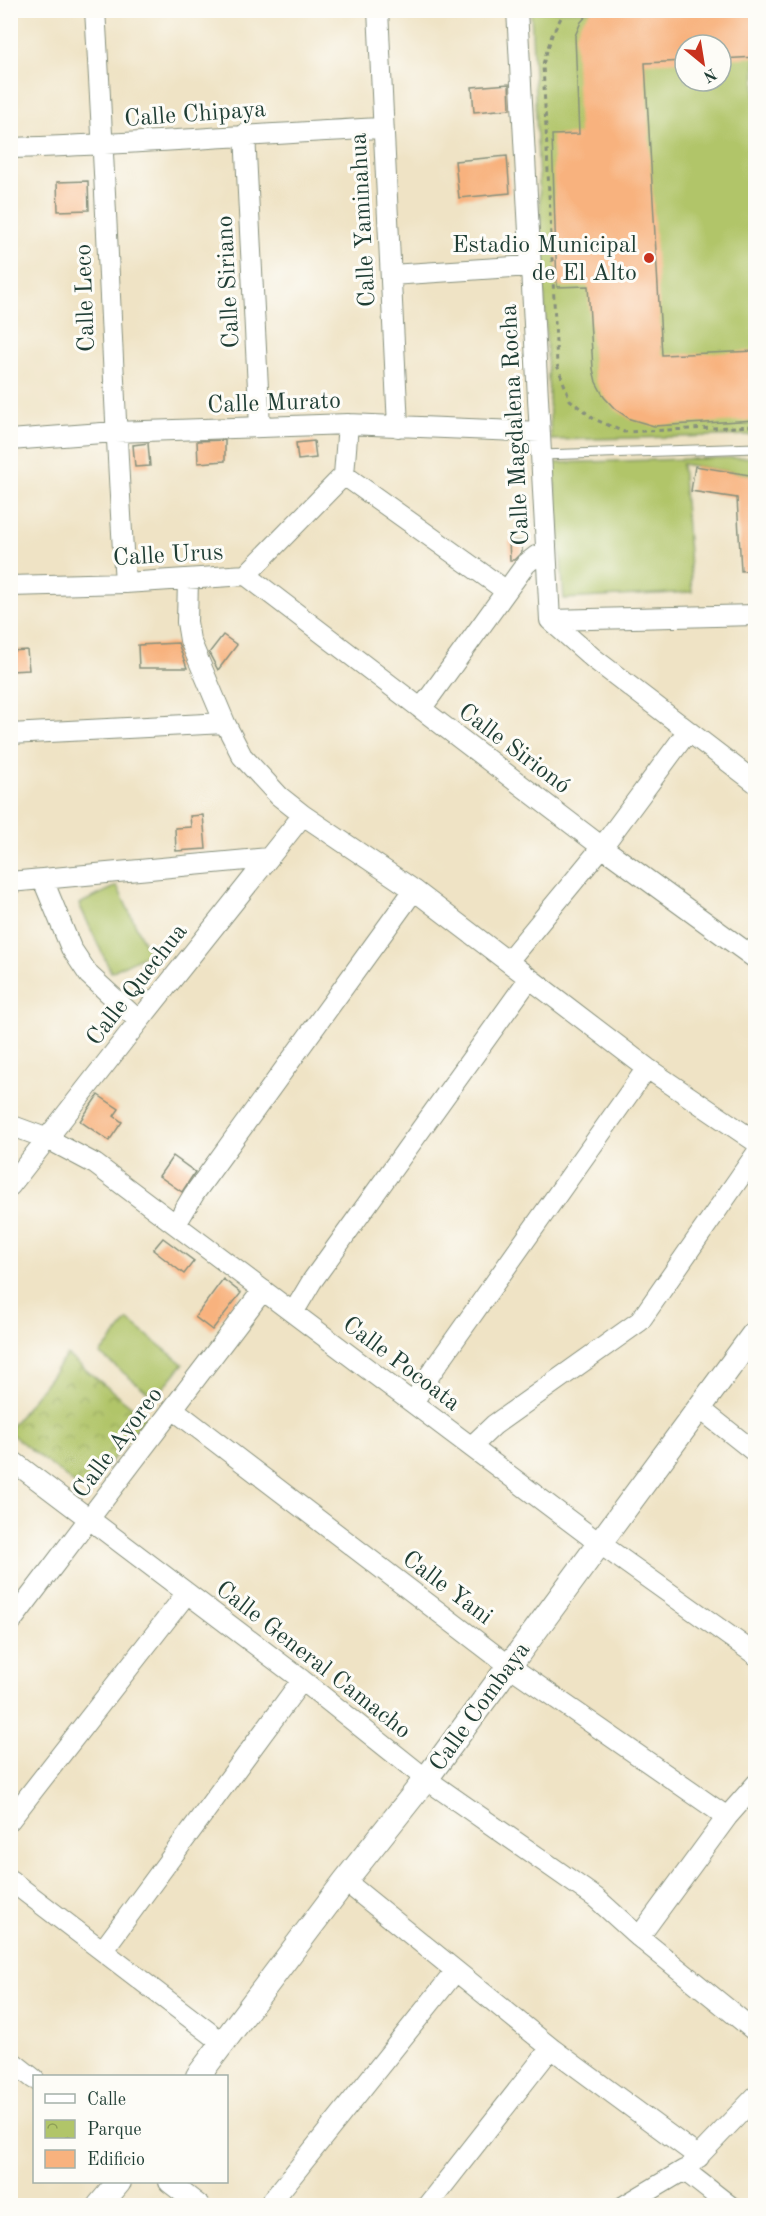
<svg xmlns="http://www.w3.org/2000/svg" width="766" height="2216" viewBox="0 0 766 2216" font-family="'Old Standard TT',serif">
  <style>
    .park { fill: url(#park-crowns); stroke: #68814e; stroke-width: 1.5 }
    .garden { fill: #b1c569; stroke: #68814e; stroke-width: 1.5; fill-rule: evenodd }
    .building { fill: #f8b27e }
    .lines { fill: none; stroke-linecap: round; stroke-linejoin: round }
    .service-casing { stroke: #87907c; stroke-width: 11 }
    .minor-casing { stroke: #87907c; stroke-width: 22 }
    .tertiary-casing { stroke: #87907c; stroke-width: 26 }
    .path { stroke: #87907c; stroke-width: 3; stroke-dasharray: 4.5 4.5; stroke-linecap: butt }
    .service { stroke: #fff; stroke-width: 9 }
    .minor { stroke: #fff; stroke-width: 20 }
    .tertiary { stroke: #fff; stroke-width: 24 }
    .poi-dot { fill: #c8321e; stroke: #fdfcf7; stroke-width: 2 }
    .labels { text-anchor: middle; stroke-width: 6; stroke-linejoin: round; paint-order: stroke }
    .street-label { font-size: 24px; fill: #1f3d34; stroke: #fdfcf7 }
    .poi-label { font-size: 24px; fill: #1f3d34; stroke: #fdfcf7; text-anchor: end }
  </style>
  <defs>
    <pattern id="park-crowns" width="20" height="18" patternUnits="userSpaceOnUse" patternTransform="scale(1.5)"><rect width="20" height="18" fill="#b1c569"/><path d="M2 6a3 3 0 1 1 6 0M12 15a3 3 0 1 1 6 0" fill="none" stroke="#8fa157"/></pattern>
  </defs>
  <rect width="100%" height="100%" fill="#fdfcf7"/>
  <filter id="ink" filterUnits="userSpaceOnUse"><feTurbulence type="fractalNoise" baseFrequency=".0167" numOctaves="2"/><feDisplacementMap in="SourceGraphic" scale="12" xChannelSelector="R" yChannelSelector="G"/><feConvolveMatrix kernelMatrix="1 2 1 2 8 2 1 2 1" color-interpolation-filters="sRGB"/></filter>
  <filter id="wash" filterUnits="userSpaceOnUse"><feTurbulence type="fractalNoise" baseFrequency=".008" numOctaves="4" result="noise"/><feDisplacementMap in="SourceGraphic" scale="24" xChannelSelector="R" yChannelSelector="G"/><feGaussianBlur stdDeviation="1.35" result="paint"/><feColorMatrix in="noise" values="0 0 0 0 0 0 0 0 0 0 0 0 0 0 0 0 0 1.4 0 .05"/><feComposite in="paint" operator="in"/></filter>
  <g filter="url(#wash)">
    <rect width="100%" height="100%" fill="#efe3c5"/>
    <path class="park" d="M67,1355L146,1418L86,1493L11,1434V1427Z"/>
    <path class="garden" d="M531,11H755V435L551,440ZM685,45H721V81H685Z
      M755,457V476L682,464L692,592L564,599L553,463Z
      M117,886L149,953L111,972L79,904Z
      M128,1320L183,1364L155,1398L100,1354Z"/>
    <g id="blocks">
      <path class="building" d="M592,10H756V57L721,59V45H685V61L645,63L662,355L756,351V420L654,426L630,419L615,409L604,397L596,382L593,369L588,286L557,287L552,135L579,134L575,36L581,22Z
        M509,84L510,109L474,112L472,87Z
        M507,156L510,193L459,198L455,161Z
        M88,181L89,210L58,211L57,182Z
        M225,440V461L198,463L197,441Z
        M314,441L316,458L298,460L296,443Z
        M148,443L150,466L135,467L133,445Z
        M695,466L756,476L751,511H756V570L741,571L737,498L691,491Z
        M509,541H522V552L514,560H510Z
        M223,635L237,645L218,670L209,653Z
        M178,643L187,668H139L138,645Z
        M27,650L29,670L10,671V651Z
        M203,815L206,849L176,851L175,828L191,827L190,816Z
        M98,1095L119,1109L114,1116L122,1122L109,1141L80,1121Z
        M173,1156L195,1172L182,1192L159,1176Z
        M163,1238L194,1261L184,1274L153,1250Z
        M223,1279L241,1293L212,1330L195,1317Z"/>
    </g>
  </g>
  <g filter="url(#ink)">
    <use href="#blocks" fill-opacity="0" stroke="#87907c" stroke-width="1.5"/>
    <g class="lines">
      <defs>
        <path id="service" d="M541,455L756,448"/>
        <path id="minor" d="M95,10C107,201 113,392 125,583
          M378,10L398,427
          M517,10L550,620
          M245,134L260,427
          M10,148C135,144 259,134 383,128
          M391,275L530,266
          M10,440L115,432L348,424L540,432
          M344,475L505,590
          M246,575L602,847L756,959
          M188,579L187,622L190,640L225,723L242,756L279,796L303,815L414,890L647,1068L756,1142
          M10,586L125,583L246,575L344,475L348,424
          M550,620L593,658L756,783
          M550,620L756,615
          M421,709L526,564L536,556L546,554
          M10,734L225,723
          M43,880L71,948L89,975L139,1021
          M10,882L268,858
          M508,961L602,847L688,731
          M10,1125L48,1139L95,1164L599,1543L756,1655
          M10,1186L139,1021L303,815
          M176,1224L194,1194L414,890
          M293,1313L312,1281L529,979
          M413,1403L431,1373L647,1068
          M698,1407L756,1453
          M173,1409L508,1665L727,1817
          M472,1446L494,1425L640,1321L756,1154
          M10,1459L302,1680L426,1779L596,1898L639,1937L756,2032
          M10,1623L263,1290
          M10,1820L187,1593
          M10,1880L223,2043
          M345,1881L551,2048L699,2157
          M639,1937L727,1817L756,1784
          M103,1950L302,1680
          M10,2060L34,2079
          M691,2164L756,2096
          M169,2182L200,2206
          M268,2206L455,1972
          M427,2206L551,2048
          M624,2206L684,2170L730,2206"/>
        <path id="tertiary" d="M198,2076L345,1881L426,1779L756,1331
          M99,2206L119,2182"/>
      </defs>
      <use href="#service" class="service-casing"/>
      <use href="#minor" class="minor-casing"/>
      <use href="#tertiary" class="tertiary-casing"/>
      <path class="path" d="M565,10L552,35L543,64L557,365L570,400L594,419L624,432L756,426"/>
      <use href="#service" class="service"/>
      <use href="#minor" class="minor"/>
      <use href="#tertiary" class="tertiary"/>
    </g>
  </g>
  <circle class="poi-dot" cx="649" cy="258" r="6"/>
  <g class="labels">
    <g class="street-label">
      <text transform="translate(195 113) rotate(-4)" y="8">Calle Chipaya</text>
      <text transform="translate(362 220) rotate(-93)" y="8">Calle Yaminahua</text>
      <text transform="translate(227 282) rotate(-93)" y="8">Calle Siriano</text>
      <text transform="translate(84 298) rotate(-92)" y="8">Calle Leco</text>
      <text transform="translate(274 402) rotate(-2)" y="8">Calle Murato</text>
      <text transform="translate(514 425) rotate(-93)" y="8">Calle Magdalena Rocha</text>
      <text transform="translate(168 554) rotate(-3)" y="8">Calle Urus</text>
      <text transform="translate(515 748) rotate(37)" y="8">Calle Sirionó</text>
      <text transform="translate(136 984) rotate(-52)" y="8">Calle Quechua</text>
      <text transform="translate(402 1363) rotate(37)" y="8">Calle Pocoata</text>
      <text transform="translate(117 1442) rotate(-53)" y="8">Calle Ayoreo</text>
      <text transform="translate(448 1587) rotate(37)" y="8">Calle Yani</text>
      <text transform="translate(314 1659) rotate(38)" y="8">Calle General Camacho</text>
      <text transform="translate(479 1706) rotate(-54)" y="8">Calle Combaya</text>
    </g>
    <g class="poi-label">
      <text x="637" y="252">Estadio Municipal<tspan x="637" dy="28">de El Alto</tspan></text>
    </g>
  </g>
  <rect width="766" height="2216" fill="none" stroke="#fdfcf7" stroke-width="36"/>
  <rect x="33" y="2075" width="195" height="108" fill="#fdfcf7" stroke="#a4b0a9" stroke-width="1.5"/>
  <rect x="45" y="2094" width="30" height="9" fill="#ffffff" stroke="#a4b0a9" stroke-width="1.5"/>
  <text x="87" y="2105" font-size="18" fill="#1f3d34">Calle</text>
  <rect x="45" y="2120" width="30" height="18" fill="url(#park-crowns)" stroke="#a4b0a9" stroke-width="1.5"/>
  <text x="87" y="2135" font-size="18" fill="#1f3d34">Parque</text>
  <rect x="45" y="2150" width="30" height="18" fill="#f8b27e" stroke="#a4b0a9" stroke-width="1.5"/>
  <text x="87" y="2165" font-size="18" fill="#1f3d34">Edificio</text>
  <g transform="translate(703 63) rotate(150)"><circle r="28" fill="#fdfcf7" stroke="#a4b0a9" stroke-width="1.5"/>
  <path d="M0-4.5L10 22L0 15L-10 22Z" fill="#c8321e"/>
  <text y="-9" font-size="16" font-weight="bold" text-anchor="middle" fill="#1f3d34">N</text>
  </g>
</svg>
